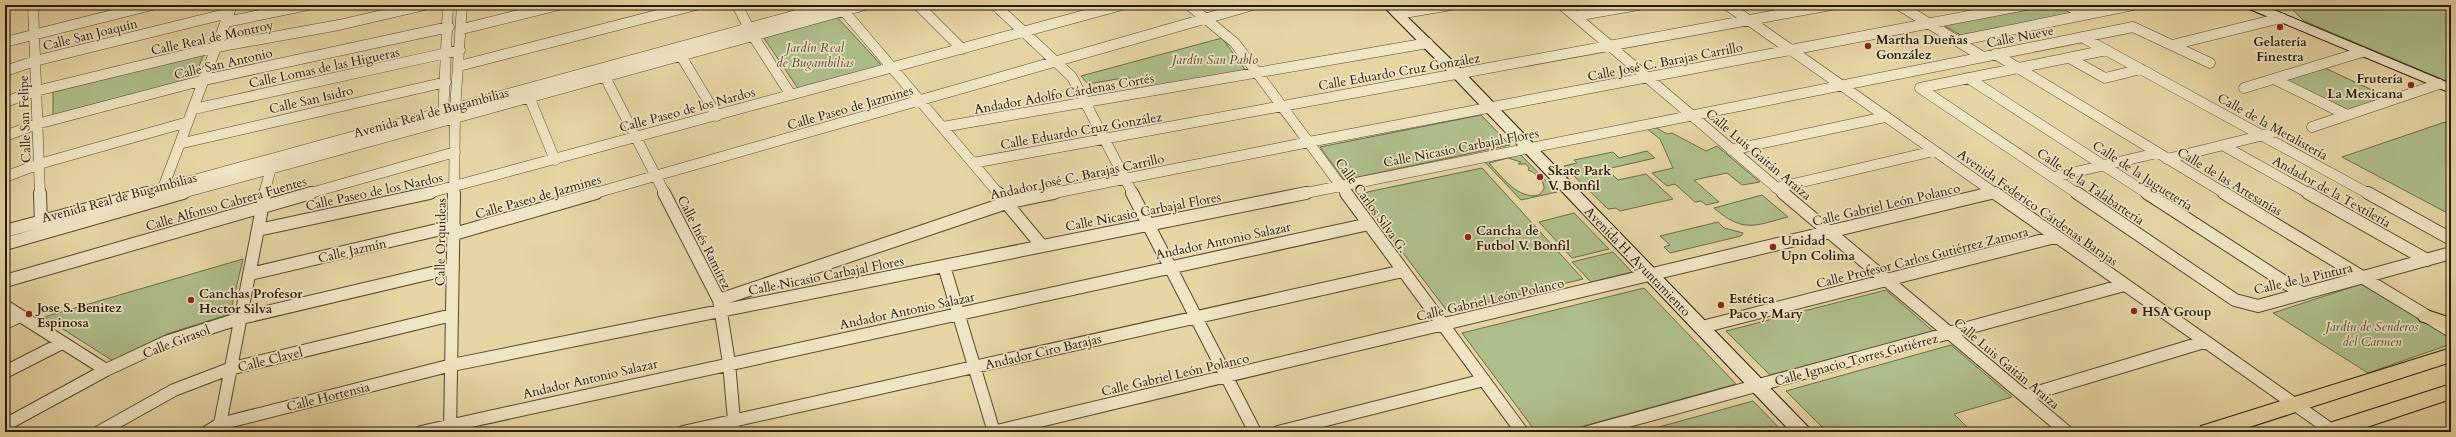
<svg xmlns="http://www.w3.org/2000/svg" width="2456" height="437" viewBox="0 0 2456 437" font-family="Cardo,serif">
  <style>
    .green { fill: #aebe8b; stroke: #696b49; fill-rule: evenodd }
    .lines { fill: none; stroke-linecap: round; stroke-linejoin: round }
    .stream { stroke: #69786a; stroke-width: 3 }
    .street-far1-casing { stroke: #54472e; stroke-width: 11 }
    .street-casing { stroke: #54472e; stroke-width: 14 }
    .secondary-casing { stroke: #241807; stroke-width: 2 }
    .primary-casing { stroke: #241807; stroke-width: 2 }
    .street-far1 { stroke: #efe4c3; stroke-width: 10 }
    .street { stroke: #efe4c3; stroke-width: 12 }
    .secondary { fill: #efe4c3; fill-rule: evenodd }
    .primary { fill: #e6d5a3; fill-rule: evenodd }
    .poi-dot { fill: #8f2418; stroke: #efe4c3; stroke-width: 1.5 }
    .labels { text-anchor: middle; stroke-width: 3.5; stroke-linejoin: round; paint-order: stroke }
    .street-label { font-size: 13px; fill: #241807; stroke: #efe4c3 }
    .poi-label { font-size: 13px; font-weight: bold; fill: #241807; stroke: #efe4c3; text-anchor: start }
    .park-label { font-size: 13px; font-style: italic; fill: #4d4a2f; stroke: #efe4c3 }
  </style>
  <rect width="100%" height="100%" fill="#e6d5a3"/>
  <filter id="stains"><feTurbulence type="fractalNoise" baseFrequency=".005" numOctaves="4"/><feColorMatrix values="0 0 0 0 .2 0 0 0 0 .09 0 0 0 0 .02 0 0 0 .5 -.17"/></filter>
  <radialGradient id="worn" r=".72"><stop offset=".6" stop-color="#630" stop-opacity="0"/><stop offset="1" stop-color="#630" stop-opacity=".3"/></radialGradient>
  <path class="green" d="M2041,5H2061L2077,13L1964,37L1943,25Z
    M2288,5H2451V83L2304,21Z
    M837,17L883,67L799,90L764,38Z
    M1222,38L1246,71L1137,91L1129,77L1088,84L1081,76Z
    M204,54L194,78L53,115V92Z
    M2325,68L2389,98L2347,111L2283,81Z
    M1481,115L1510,145L1344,180L1320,147Z
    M2451,120V215L2342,157Z
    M1655,127L1667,134L1672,133L1706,151L1717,146L1760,182L1742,185L1727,173L1694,180L1719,202L1706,205L1701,201L1695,202L1675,184L1667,186L1652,173L1673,168L1660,139L1647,129Z
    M1647,151L1655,158L1607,169L1618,180L1646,174L1673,199L1620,211L1616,208L1608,209L1564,166L1577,163L1574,160L1613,152L1619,158Z
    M1519,153L1557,192L1521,200L1484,161ZM1508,158L1521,162L1518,164H1526L1529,168L1528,170C1535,172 1545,181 1544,189L1539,195C1518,200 1502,177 1489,163Z
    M1482,168L1583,279L1448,312L1358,194Z
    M1762,195L1788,217C1754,226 1743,233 1714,208Z
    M1574,213L1609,249L1572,258L1539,222Z
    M1718,222L1724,228L1743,233L1741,236L1670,253L1664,247L1670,245L1660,236Z
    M1613,252L1632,272L1591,282L1572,262Z
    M243,259L230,314L167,334L113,361L44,317Z
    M2361,284L2451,338V344L2368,373L2273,313Z
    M1644,288L1736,384L1562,432H1536L1462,333Z
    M1886,290L1934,332L1770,375L1726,331Z
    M1951,345L2012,397L1954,414L1970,430L1964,432H1827L1786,391Z
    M1753,401L1783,432H1641Z"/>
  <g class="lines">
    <path class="stream" d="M2441,5L2451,10"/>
    <defs>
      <path id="street-far1" d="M33,5L40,194
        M737,5L753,36L791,95
        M918,5L962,49
        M995,5L1072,77L1133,194
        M1189,5L1235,43L1347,194
        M1562,5L1784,194
        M1727,5L1996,194
        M1899,5L1983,57
        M2067,5L2085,15
        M844,11L999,194
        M1398,14L1451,5
        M1575,16L1638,5
        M226,22L308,5
        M462,29L559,5
        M2082,37L2369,194
        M1957,41L2133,5
        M5,42L152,5
        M2172,45L2281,18
        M1995,54L2226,194
        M681,56L717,116
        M2071,59L2105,78L2141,69
        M459,66L696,5
        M5,71L35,61L229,13
        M605,77L665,194
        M1968,78L2148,194
        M2276,80L2347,115
        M1920,88L2078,194
        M1920,88L2107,50
        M2244,88L2362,52
        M530,99L555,160
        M5,102L36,91L217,47L339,25L425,5
        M194,109L460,50
        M443,118L448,5
        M942,127L1428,43
        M2312,127L2439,84
        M5,136L37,124L204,80L449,27
        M183,143L446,82
        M2224,146L2310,194
        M1731,150L1885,117
        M2167,159L2280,131
        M973,163L1831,5
        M5,177L39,164L188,122
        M2054,177L2157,153
        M163,188L232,5
        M1776,188L1934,151
        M143,194L833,5
        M179,194L865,5
        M264,194L272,164
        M307,194L455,152
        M425,194L1122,5
        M454,194L455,110L462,5
        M592,194L1253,5
        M1049,194L1309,142L2026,5
        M1301,194L2133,27L2210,63
        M1987,194L1993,193"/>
      <path id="street" d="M40,193L41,227
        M664,193L719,300L729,363L735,432
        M998,193L1042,246
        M1132,193L1255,432
        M1346,193L1522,432
        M1783,193L2067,432
        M1995,193L2334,432
        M2077,193L2235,300L2258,306L2451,253
        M2147,193L2303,294
        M2224,193L2451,331
        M2308,193L2427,260
        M2368,193L2451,239
        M258,230L430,193
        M5,231L147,193
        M454,234L596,193
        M5,244L183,193
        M944,266L994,432
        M250,274L454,226
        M5,281L311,193
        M719,300L1006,203L1054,193
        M5,306L106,370
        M5,323L20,316
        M1702,327L2055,237
        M5,372L62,343
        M2025,396L2204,342
        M5,425L106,370L166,342L241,318L453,268
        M450,431L454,193
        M99,432L174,390L229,369L452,315
        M207,432L220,424L452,365L1306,193
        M223,432L220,424L265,193
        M421,432L1369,224
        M683,432L1403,271
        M993,432L1991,193
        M1278,432L1484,380
        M1588,432L2124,285"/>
      <path id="secondary" d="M5,5H15L5,10Z
        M1382,5H1395L1463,71L1813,432H1791L1453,77Z
        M2245,5H2262L2451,84V93L2247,8Z"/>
      <path id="primary" d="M2427,310L2451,318V331L2420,321L2417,316L2420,311Z
        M2451,348V362L2234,432H2198L2201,426Z
        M2451,384V399L2352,432H2317L2320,426Z"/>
    </defs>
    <use href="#street-far1" class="street-far1-casing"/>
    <use href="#street" class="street-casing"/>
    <use href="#secondary" class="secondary-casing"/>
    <use href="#primary" class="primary-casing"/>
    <use href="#street-far1" class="street-far1"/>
    <use href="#street" class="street"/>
    <use href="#secondary" class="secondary"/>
    <use href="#primary" class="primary"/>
  </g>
  <g class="poi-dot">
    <circle cx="2280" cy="27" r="4"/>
    <circle cx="1868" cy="46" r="4"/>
    <circle cx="2411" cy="85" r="4"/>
    <circle cx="1540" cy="177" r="4"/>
    <circle cx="1468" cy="237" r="4"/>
    <circle cx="1773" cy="247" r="4"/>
    <circle cx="191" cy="300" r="4"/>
    <circle cx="1721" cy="305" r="4"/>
    <circle cx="2134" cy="311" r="4"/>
    <circle cx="29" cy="314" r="4"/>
  </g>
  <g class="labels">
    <g class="street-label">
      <text transform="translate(90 34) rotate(-14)" y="5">Calle San Joaquín</text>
      <text transform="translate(2020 36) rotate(-11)" y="5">Calle Nueve</text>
      <text transform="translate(212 37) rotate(-12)" y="5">Calle Real de Montroy</text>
      <text transform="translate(1665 61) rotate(-11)" y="5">Calle José C. Barajas Carrillo</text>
      <text transform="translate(223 63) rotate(-13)" y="5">Calle San Antonio</text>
      <text transform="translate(324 67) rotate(-12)" y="5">Calle Lomas de las Higueras</text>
      <text transform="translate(1399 71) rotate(-10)" y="5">Calle Eduardo Cruz González</text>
      <text transform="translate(1064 93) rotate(-10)" y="5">Andador Adolfo Cárdenas Cortés</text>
      <text transform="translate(311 99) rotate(-13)" y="5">Calle San Isidro</text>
      <text transform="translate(850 107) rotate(-16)" y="5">Calle Paseo de Jazmines</text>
      <text transform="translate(687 109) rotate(-15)" y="5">Calle Paseo de los Nardos</text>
      <text transform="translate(431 112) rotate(-15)" y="5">Avenida Real de Bugambilias</text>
      <text transform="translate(24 119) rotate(-92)" y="5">Calle San Felipe</text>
      <text transform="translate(2273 126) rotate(29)" y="5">Calle de la Metalistería</text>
      <text transform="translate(1081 130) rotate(-10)" y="5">Calle Eduardo Cruz González</text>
      <text transform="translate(1461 147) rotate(-11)" y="5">Calle Nicasio Carbajal Flores</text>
      <text transform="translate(1759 154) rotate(40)" y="5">Calle Luis Gaitán Araiza</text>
      <text transform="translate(2143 175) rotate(33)" y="5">Calle de la Juguetería</text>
      <text transform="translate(1077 176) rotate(-12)" y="5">Andador José C. Barajas Carrillo</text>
      <text transform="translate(2230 181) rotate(31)" y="5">Calle de las Artesanías</text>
      <text transform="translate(2091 186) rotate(34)" y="5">Calle de la Talabartería</text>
      <text transform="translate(374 191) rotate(-12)" y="5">Calle Paseo de los Nardos</text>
      <text transform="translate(2332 191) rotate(29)" y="5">Andador de la Textilería</text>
      <text transform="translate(538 196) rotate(-16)" y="5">Calle Paseo de Jazmines</text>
      <text transform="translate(119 197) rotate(-15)" y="5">Avenida Real de Bugambilias</text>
      <text transform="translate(226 203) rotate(-16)" y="5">Calle Alfonso Cabrera Fuentes</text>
      <text transform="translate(1886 204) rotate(-13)" y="5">Calle Gabriel León Polanco</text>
      <text transform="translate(1372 205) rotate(54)" y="5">Calle Carlos Silva G.</text>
      <text transform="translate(2038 207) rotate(35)" y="5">Avenida Federico Cárdenas Barajas</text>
      <text transform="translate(1143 211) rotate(-11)" y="5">Calle Nicasio Carbajal Flores</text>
      <text transform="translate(1223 240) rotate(-12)" y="5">Andador Antonio Salazar</text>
      <text transform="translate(440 242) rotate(-89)" y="5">Calle Orquideas</text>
      <text transform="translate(705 242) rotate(63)" y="5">Calle Inés Ramírez</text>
      <text transform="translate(352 250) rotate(-13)" y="5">Calle Jazmín</text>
      <text transform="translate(1922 257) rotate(-14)" y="5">Calle Profesor Carlos Gutiérrez Zamora</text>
      <text transform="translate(1638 261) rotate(46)" y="5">Avenida H. Ayuntamiento</text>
      <text transform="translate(826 275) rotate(-11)" y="5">Calle Nicasio Carbajal Flores</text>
      <text transform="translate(2303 278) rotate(-13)" y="5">Calle de la Pintura</text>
      <text transform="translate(1490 299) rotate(-13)" y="5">Calle Gabriel León Polanco</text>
      <text transform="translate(907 310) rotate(-12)" y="5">Andador Antonio Salazar</text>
      <text transform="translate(176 341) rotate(-21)" y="5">Calle Girasol</text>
      <text transform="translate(1043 351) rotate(-13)" y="5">Andador Ciro Barajas</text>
      <text transform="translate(270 359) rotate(-14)" y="5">Calle Clavel</text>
      <text transform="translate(1856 359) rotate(-15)" y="5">Calle Ignacio Torres Gutiérrez</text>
      <text transform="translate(2007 363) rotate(40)" y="5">Calle Luis Gaitán Araiza</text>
      <text transform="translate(1175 374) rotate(-13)" y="5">Calle Gabriel León Polanco</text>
      <text transform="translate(590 378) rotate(-13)" y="5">Andador Antonio Salazar</text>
      <text transform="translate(328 396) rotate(-14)" y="5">Calle Hortensia</text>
    </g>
    <g class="poi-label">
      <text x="1876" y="44">Martha Dueñas<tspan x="1876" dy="15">González</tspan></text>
      <text x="2280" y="46" text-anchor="middle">Gelatería<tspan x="2280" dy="15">Finestra</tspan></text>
      <text x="2403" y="83" text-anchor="end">Frutería<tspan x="2403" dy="15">La Mexicana</tspan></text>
      <text x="1548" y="175">Skate Park<tspan x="1548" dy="15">V. Bonfil</tspan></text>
      <text x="1476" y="235">Cancha de<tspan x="1476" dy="15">Futbol V. Bonfil</tspan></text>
      <text x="1781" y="245">Unidad<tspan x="1781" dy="15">Upn Colima</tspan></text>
      <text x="199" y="298">Canchas Profesor<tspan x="199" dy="15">Hector Silva</tspan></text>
      <text x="1729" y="303">Estética<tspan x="1729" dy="15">Paco y Mary</tspan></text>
      <text x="37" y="312">Jose S. Benitez<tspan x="37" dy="15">Espinosa</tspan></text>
      <text x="2142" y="316">HSA Group</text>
    </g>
    <g class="park-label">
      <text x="815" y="52">Jardín Real<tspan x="815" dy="15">de Bugambilias</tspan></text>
      <text x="1215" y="64">Jardín San Pablo</text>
      <text x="2372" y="331">Jardín de Senderos<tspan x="2372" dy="15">del Carmen</tspan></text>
    </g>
  </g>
  <rect width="2456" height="437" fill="none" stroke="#e6d5a3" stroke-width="20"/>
  <rect x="6" y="6" width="2444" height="425" fill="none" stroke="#241807" stroke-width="2"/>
  <rect x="10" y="10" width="2436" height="417" fill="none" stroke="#241807"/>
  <rect width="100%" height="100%" filter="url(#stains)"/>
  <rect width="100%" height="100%" fill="url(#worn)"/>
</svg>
